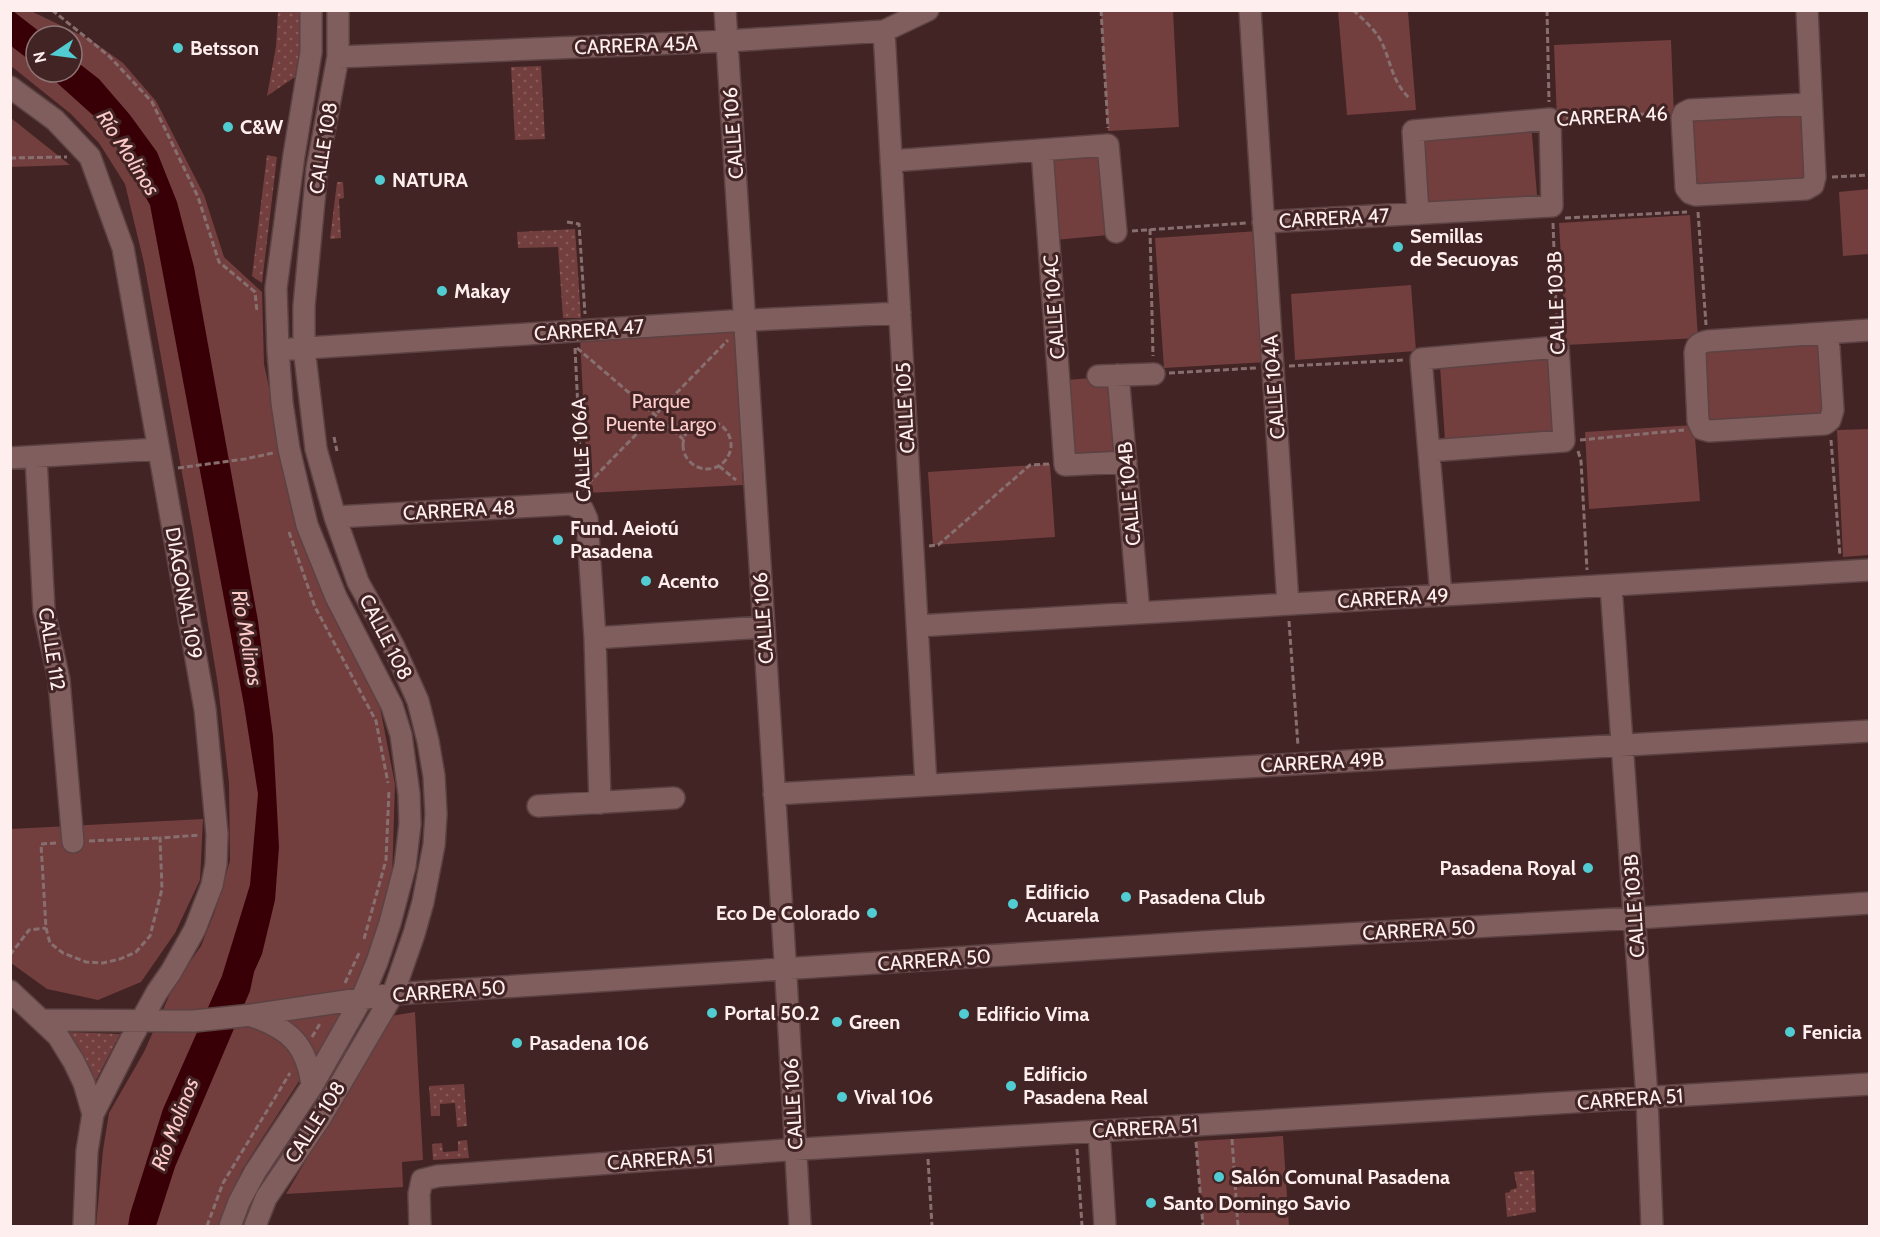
<svg xmlns="http://www.w3.org/2000/svg" width="1880" height="1237" viewBox="0 0 1880 1237" font-family="Cabin,sans-serif">
  <style>
    .grass { fill: url(#grass-dots) }
    .park { fill: #733e3e; fill-rule: evenodd }
    .water { fill: #380006 }
    .lines { fill: none; stroke-linecap: round; stroke-linejoin: round }
    .minor-casing { stroke: #5c4243; stroke-width: 24 }
    .path { stroke: #886f6f; stroke-width: 3; stroke-dasharray: 6 3; stroke-linecap: butt }
    .minor { stroke: #815e5e; stroke-width: 21 }
    .poi-dot { fill: #51ccd2; stroke: #422424; stroke-width: 2 }
    .labels { text-anchor: middle; stroke-width: 6; stroke-linejoin: round; paint-order: stroke }
    .street-label { font-size: 20px; fill: #fee; stroke: #422424 }
    .poi-label { font-size: 20px; font-weight: bold; fill: #fee; stroke: #422424; text-anchor: start }
    .park-label { font-size: 20px; fill: #fecccb; stroke: #422424 }
    .water-label { font-size: 21px; font-style: italic; fill: #fdcac9; stroke: #422424 }
  </style>
  <defs>
    <pattern id="grass-dots" width="8" height="8" patternUnits="userSpaceOnUse" patternTransform="scale(1.5)"><rect width="8" height="8" fill="#733e3e"/><path d="M2 2h.1M6 6h.1" fill="none" stroke="#885a5a" stroke-width="1.8" stroke-linecap="round"/></pattern>
  </defs>
  <rect width="100%" height="100%" fill="#422424"/>
  <path class="grass" d="M278,11H302L300,49L295,77L267,96L276,47Z
    M541,66L545,139L515,140L511,67Z
    M267,155L277,157L262,283L252,276Z
    M337,182H343L344,198L339,199L341,238L330,239Z
    M575,229L581,318H563L558,247L518,248L517,232Z
    M66,1032L120,1034L95,1082Z
    M464,1084L467,1126L457,1127L455,1103L440,1104V1116H431L429,1086Z
    M467,1140L469,1158L433,1160L432,1144L442,1143L443,1152L458,1151V1141Z
    M1534,1170L1536,1212L1507,1217L1505,1193L1510,1192V1190L1517,1188L1514,1172Z"/>
  <path class="park" d="M11,10L31,11L91,40L123,63L156,101L204,195L224,257L262,292L264,364L286,466L376,687L395,784L392,880L359,988L242,1170L220,1226H96L103,1150L109,1113L144,1052L174,985L201,946L214,914L230,861L229,783L218,685L192,528L144,263L125,184L99,143L71,114L11,66ZM36,36H72V72H36Z
    M1101,11H1173L1179,127L1108,131Z
    M1338,11H1408L1416,110L1347,115Z
    M1671,40L1674,115L1557,121L1554,45Z
    M1802,110L1807,183L1698,191L1693,117Z
    M11,118L70,165L11,167Z
    M1531,123L1537,195L1429,205L1423,133Z
    M1101,154L1109,235L1055,240L1047,159Z
    M1869,189V254L1843,256L1839,192Z
    M1690,215L1698,338L1566,345L1559,223Z
    M1258,231L1267,362L1164,368L1155,238Z
    M1411,285L1416,351L1295,360L1291,294Z
    M735,331L743,485L588,493L580,339Z
    M1823,340L1829,414L1709,422L1703,348Z
    M1550,357L1555,434L1445,441L1440,365Z
    M1117,376L1124,456L1073,460L1066,380Z
    M1694,425L1700,501L1589,509L1585,432Z
    M1869,429V555L1843,557L1837,430Z
    M1050,464L1055,537L933,545L928,472Z
    M203,819L200,880L175,933L141,982L98,1000L47,989L11,963V829Z
    M415,1012L423,1160L402,1162L403,1187L286,1194L391,1016Z
    M1283,1136L1289,1226H1203L1196,1141Z"/>
  <path class="water" d="M11,10L13,11L45,36H36V65L11,46Z
    M72,58L99,79L130,115L157,152L177,202L194,267L258,621L273,736L279,847L275,900L262,954L254,972L250,991L175,1167L156,1226H128L130,1214L163,1109L222,976L250,885L258,794L244,705L150,205L106,127L45,72H72Z"/>
  <g class="lines">
    <defs>
      <path id="minor" d="M725,10L785,960L800,1226
        M1250,10L1288,604
        M1807,10L1815,177L1813,185L1806,189L1696,195L1690,193L1686,188L1682,118L1684,113L1690,110L1811,104
        M884,31L926,785
        M338,57L727,41L884,31L928,10
        M10,87L55,120L90,157L123,248L205,709L217,834L216,864L212,885L195,929L171,972L157,992L131,1039L93,1114
        M1042,150L1065,465L1126,462
        M891,161L1108,145L1116,232
        M1263,222L1552,206L1550,119L1413,131L1418,214
        M1828,333L1833,410L1830,420L1825,424L1709,431L1702,429L1698,421L1695,353C1696,345 1699,343 1708,341L1870,330
        M291,349L731,321L900,313
        M1118,375L1139,613
        M1098,376L1154,374
        M1429,451L1564,441L1558,347L1421,359L1441,595
        M36,457L44,611L59,680L73,842
        M10,458L158,449
        M335,517L571,504L583,510L587,519L595,638L600,803
        M1611,586L1647,1098L1652,1226
        M917,626L1870,570
        M595,638L764,627
        M774,794L1870,731
        M538,806L674,798
        M10,991L58,1036L74,1062L84,1083L93,1114L87,1151L84,1226
        M252,1016C290,1029 307,1045 312,1086
        M42,1020L194,1021L252,1015L393,994L1219,941L1653,917L1870,903
        M1099,1131L1105,1226
        M230,1226L239,1202L255,1172L312,1086L362,998L377,962L390,923L405,866L410,824L409,794L401,735L392,706L336,597L307,525L289,449L282,403L278,350L276,288L294,155L311,52V10
        M255,1226L266,1198L321,1117L393,994L414,934L423,902L434,845L436,814L434,776L428,741L418,701L393,645L358,582L335,517L316,449L304,348V306L317,169L338,57V10
        M420,1226L419,1194L422,1180L438,1176L786,1150L1870,1084"/>
    </defs>
    <use href="#minor" class="minor-casing"/>
    <path class="path" d="M52,10L109,56L152,102L198,197L219,262L255,292L257,312
      M1101,10L1108,128
      M1353,10C1363,19 1373,28 1380,39C1392,62 1390,79 1410,99
      M1547,10L1549,102
      M1566,118L1664,113
      M10,158L67,157
      M1832,177L1870,175
      M1698,212L1706,325
      M1565,218L1687,212
      M567,222L579,224L585,314
      M1553,223L1557,331
      M1150,229L1153,356
      M1132,231L1246,223
      M575,348L582,491
      M577,348L683,439
      M1289,366L1405,360
      M1169,373L1256,368
      M683 445a24 24 0 1 1 48 0a24 24 0 1 1-48 0Z
      M334,437L337,451
      M1580,440L1684,430
      M1831,440L1840,556
      M1578,451L1581,461L1587,570
      M719,466L736,480
      M178,468L245,459L273,453
      M582,490L728,340
      M289,532L315,607L376,721L388,783
      M929,546L938,545L1030,465L1049,464
      M1289,621L1298,746
      M89,841L160,838
      M56,843L41,844L46,928L50,943L63,953L86,962L103,963L120,959L136,952L150,936L162,889L160,838L200,835
      M364,939L386,860L389,790
      M10,955L29,930L46,928
      M345,983L360,951
      M312,1037L321,1022
      M1232,1139L1238,1226
      M1196,1142L1203,1226
      M1077,1149L1082,1226
      M928,1159L932,1226
      M207,1226L223,1183L290,1073"/>
    <use href="#minor" class="minor"/>
  </g>
  <g class="poi-dot">
    <circle cx="178" cy="48" r="6"/>
    <circle cx="228" cy="127" r="6"/>
    <circle cx="380" cy="180" r="6"/>
    <circle cx="1398" cy="247" r="6"/>
    <circle cx="442" cy="291" r="6"/>
    <circle cx="558" cy="540" r="6"/>
    <circle cx="646" cy="581" r="6"/>
    <circle cx="1588" cy="868" r="6"/>
    <circle cx="1126" cy="897" r="6"/>
    <circle cx="1013" cy="904" r="6"/>
    <circle cx="872" cy="913" r="6"/>
    <circle cx="712" cy="1013" r="6"/>
    <circle cx="964" cy="1014" r="6"/>
    <circle cx="837" cy="1022" r="6"/>
    <circle cx="1790" cy="1032" r="6"/>
    <circle cx="517" cy="1043" r="6"/>
    <circle cx="1011" cy="1086" r="6"/>
    <circle cx="842" cy="1097" r="6"/>
    <circle cx="1219" cy="1177" r="6"/>
    <circle cx="1151" cy="1203" r="6"/>
  </g>
  <g class="labels">
    <g class="street-label">
      <text transform="translate(636 45) rotate(-2)" y="7">CARRERA 45A</text>
      <text transform="translate(1612 116) rotate(-3)" y="7">CARRERA 46</text>
      <text transform="translate(733 133) rotate(-94)" y="7">CALLE 106</text>
      <text transform="translate(323 148) rotate(-81)" y="7">CALLE 108</text>
      <text transform="translate(1334 218) rotate(-3)" y="7">CARRERA 47</text>
      <text transform="translate(1556 303) rotate(-92)" y="7">CALLE 103B</text>
      <text transform="translate(1054 307) rotate(-94)" y="7">CALLE 104C</text>
      <text transform="translate(589 330) rotate(-4)" y="7">CARRERA 47</text>
      <text transform="translate(1274 387) rotate(-94)" y="7">CALLE 104A</text>
      <text transform="translate(905 408) rotate(-93)" y="7">CALLE 105</text>
      <text transform="translate(581 450) rotate(-93)" y="7">CALLE 106A</text>
      <text transform="translate(1129 494) rotate(-95)" y="7">CALLE 104B</text>
      <text transform="translate(459 510) rotate(-3)" y="7">CARRERA 48</text>
      <text transform="translate(184 593) rotate(80)" y="7">DIAGONAL 109</text>
      <text transform="translate(1393 598) rotate(-3)" y="7">CARRERA 49</text>
      <text transform="translate(763 618) rotate(-94)" y="7">CALLE 106</text>
      <text transform="translate(386 637) rotate(63)" y="7">CALLE 108</text>
      <text transform="translate(52 649) rotate(81)" y="7">CALLE 112</text>
      <text transform="translate(1322 762) rotate(-3)" y="7">CARRERA 49B</text>
      <text transform="translate(1634 906) rotate(-94)" y="7">CALLE 103B</text>
      <text transform="translate(1419 930) rotate(-3)" y="7">CARRERA 50</text>
      <text transform="translate(934 960) rotate(-4)" y="7">CARRERA 50</text>
      <text transform="translate(449 991) rotate(-4)" y="7">CARRERA 50</text>
      <text transform="translate(1630 1099) rotate(-4)" y="7">CARRERA 51</text>
      <text transform="translate(793 1104) rotate(-93)" y="7">CALLE 106</text>
      <text transform="translate(315 1122) rotate(-57)" y="7">CALLE 108</text>
      <text transform="translate(1145 1128) rotate(-3)" y="7">CARRERA 51</text>
      <text transform="translate(660 1159) rotate(-4)" y="7">CARRERA 51</text>
    </g>
    <g class="poi-label">
      <text x="190" y="55">Betsson</text>
      <text x="240" y="134">C&amp;W</text>
      <text x="392" y="187">NATURA</text>
      <text x="1410" y="243">Semillas<tspan x="1410" dy="23">de Secuoyas</tspan></text>
      <text x="454" y="298">Makay</text>
      <text x="570" y="535">Fund. Aeiotú<tspan x="570" dy="23">Pasadena</tspan></text>
      <text x="658" y="588">Acento</text>
      <text x="1576" y="875" text-anchor="end">Pasadena Royal</text>
      <text x="1025" y="899">Edificio<tspan x="1025" dy="23">Acuarela</tspan></text>
      <text x="1138" y="904">Pasadena Club</text>
      <text x="860" y="920" text-anchor="end">Eco De Colorado</text>
      <text x="724" y="1020">Portal 50.2</text>
      <text x="976" y="1021">Edificio Vima</text>
      <text x="849" y="1029">Green</text>
      <text x="1802" y="1039">Fenicia</text>
      <text x="529" y="1050">Pasadena 106</text>
      <text x="1023" y="1081">Edificio<tspan x="1023" dy="23">Pasadena Real</tspan></text>
      <text x="854" y="1104">Vival 106</text>
      <text x="1231" y="1184">Salón Comunal Pasadena</text>
      <text x="1163" y="1210">Santo Domingo Savio</text>
    </g>
    <g class="park-label">
      <text x="661" y="408">Parque<tspan x="661" dy="23">Puente Largo</tspan></text>
    </g>
    <g class="water-label">
      <text transform="translate(128 153) rotate(57)" y="7">Río Molinos</text>
      <text transform="translate(247 638) rotate(80)" y="7">Río Molinos</text>
      <text transform="translate(175 1124) rotate(-69)" y="7">Río Molinos</text>
    </g>
  </g>
  <rect width="1880" height="1237" fill="none" stroke="#ffeeee" stroke-width="24"/>
  <g transform="translate(54 54) rotate(257)"><circle r="28" fill="#422424" stroke="#8e7575" stroke-width="1.5"/>
  <path d="M0-4.5L10 22L0 15L-10 22Z" fill="#51ccd2"/>
  <text y="-9" font-size="16" font-weight="bold" text-anchor="middle" fill="#ffeeee">N</text>
  </g>
</svg>
